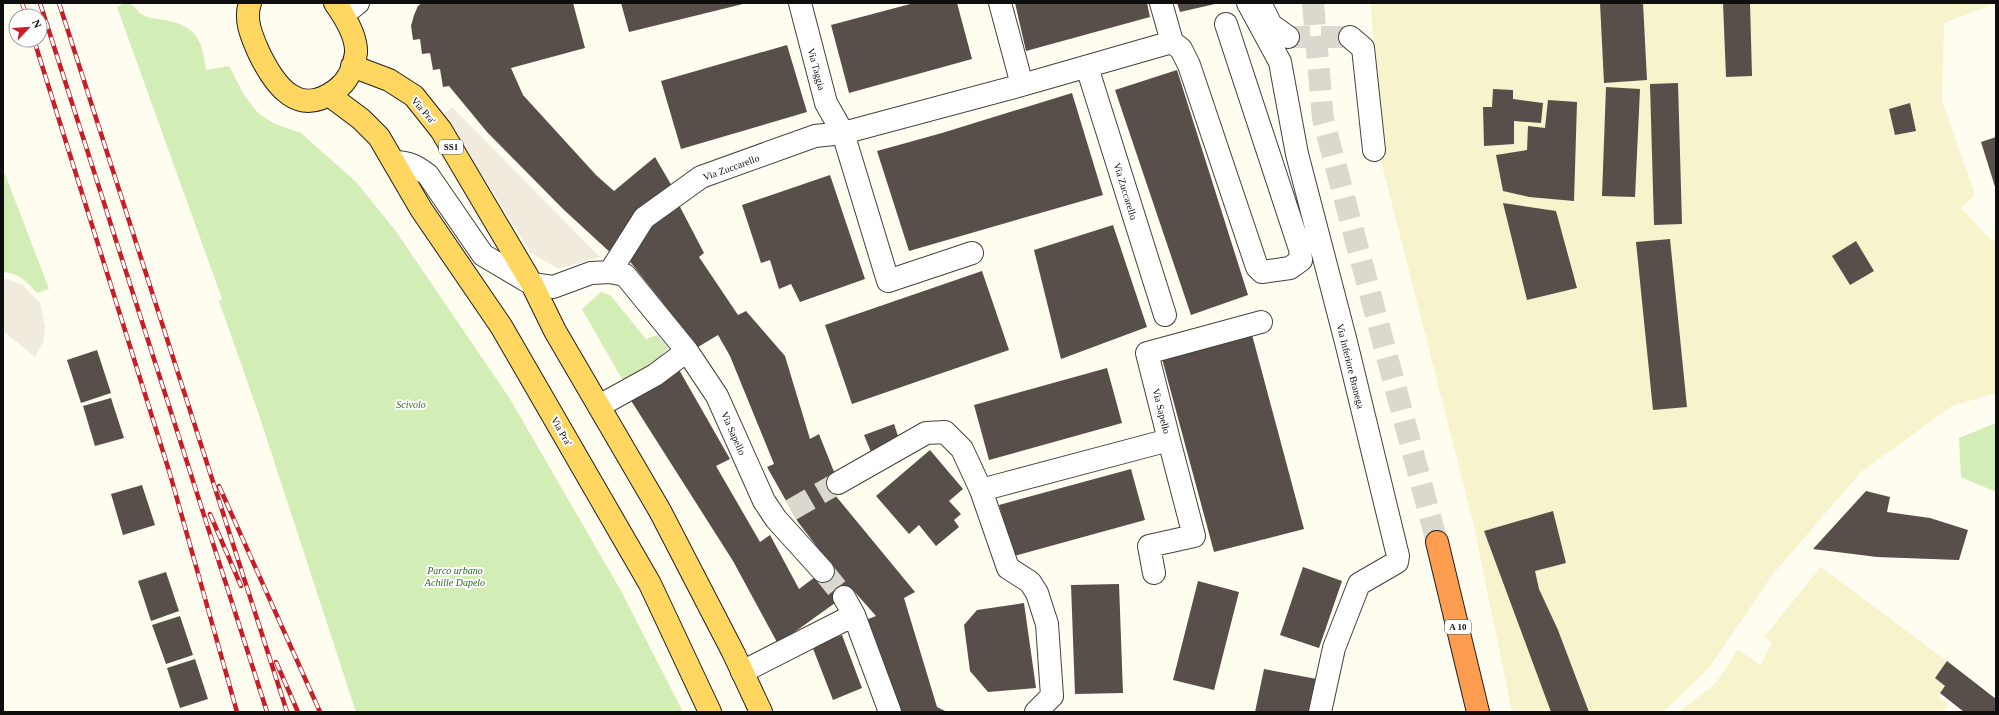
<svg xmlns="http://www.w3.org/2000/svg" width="1999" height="715" viewBox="0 0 1999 715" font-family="'Times New Roman',serif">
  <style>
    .farmland { fill: #f7f3cd }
    .green { fill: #d3edb6 }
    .plaza { fill: #f0ebdd }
    .building { fill: #584f4a }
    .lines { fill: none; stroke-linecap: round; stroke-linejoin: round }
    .minor-tunnel { stroke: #dbd8ce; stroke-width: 22; stroke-dasharray: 22 11; stroke-linecap: butt }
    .highway-tunnel { stroke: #dbd8ce; stroke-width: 22; stroke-dasharray: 22 11; stroke-linecap: butt }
    .minor-casing { stroke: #414141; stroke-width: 24 }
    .major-casing { stroke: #1f1f1f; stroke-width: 24 }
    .highway-casing { stroke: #1f1f1f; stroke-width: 24 }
    .minor { stroke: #fff; stroke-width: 22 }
    .major { stroke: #ffd660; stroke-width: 22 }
    .highway { stroke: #fe9c4f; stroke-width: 22 }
    .rail-casing { stroke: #c81c27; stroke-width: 4.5 }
    .rail { stroke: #fff; stroke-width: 3; stroke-dasharray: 9; stroke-linecap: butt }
    .labels { text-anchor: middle; stroke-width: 4; stroke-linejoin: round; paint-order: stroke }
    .shield { fill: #fff; stroke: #565656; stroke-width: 1 }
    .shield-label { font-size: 9px; font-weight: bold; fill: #0e0e0e }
    .street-label { font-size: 10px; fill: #0e0e0e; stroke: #fff }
    .park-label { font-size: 10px; font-style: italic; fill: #2c6b1a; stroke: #fff }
  </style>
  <rect width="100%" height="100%" fill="#fffcf0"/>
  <path class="farmland" d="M1371,3H1996L1944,23L1942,100L1975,195L1961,208L1992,241L1996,238V393L1952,406L1861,472L1773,574L1709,668L1664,711L1512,712L1473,522L1380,157Z
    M1821,567L1947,661L1935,678L1945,686L1938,696L1948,704L1942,712H1679L1716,683L1738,649L1760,665L1772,643L1764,637Z"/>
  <path class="green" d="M125,3C135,3 137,13 145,16C151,19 160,19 166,20C198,27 202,41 206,70L229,66L244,95L258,113L275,124L301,133L356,182L395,230L510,399L620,589L683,712H356L258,412L219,301L222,300L221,296L117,7Z
    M5,174L49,289L37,293C27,282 20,273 3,272V175Z
    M601,292L611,296L646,339L657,335L668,347L654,367L622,379L582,309Z
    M1996,423V492L1961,477L1959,438Z"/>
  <path class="plaza" d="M452,107L600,257L559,269L531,253L444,114Z
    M3,278L23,285L40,303L45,326L43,342L35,357L3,331Z"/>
  <path class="building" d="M422,3H573L585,48L511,68L523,95L596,175L614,191L655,157L673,188L613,255L563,209L487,132L449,86L443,87L440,69L433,70L430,53L422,54L420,39L413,40L411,26L414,15L418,6Z
    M621,3H743V4L629,32Z
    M914,3H957L972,59L849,93L831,25Z
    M1015,3H1147L1150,17L1026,51Z
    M1177,3H1215V4L1180,12Z
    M1600,3H1643L1647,80L1604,83Z
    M1723,3H1750L1752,76L1726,77Z
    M787,45L807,112L681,149L661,81Z
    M1177,70L1248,295L1191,315L1115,90Z
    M1678,83L1682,224L1654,225L1650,84Z
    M1606,87L1640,89L1635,197L1602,196Z
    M1493,89L1513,90V99L1543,103L1541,123L1514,121V144L1484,146L1483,107H1492Z
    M1072,93L1103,195L909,251L877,151L942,133Z
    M1548,100L1577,102L1574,201L1529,197L1503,191L1496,155L1527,150L1528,126L1545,128Z
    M1910,103L1916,131L1895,135L1889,109Z
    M1996,137V190L1981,142Z
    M830,175L865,279L800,302L791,284L779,289L770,260L761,263L742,205Z
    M678,203L704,253L699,257L738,315L746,311L785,356L810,439L819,434L842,492L835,495L915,592L904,598L937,707L947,712H896L863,621L876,616L853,590L778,644L733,561L630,399L678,368L730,459L716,466L760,542L770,535L799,589L831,565L798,522L767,467L774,464L730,356L718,335L698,347L628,259L643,227Z
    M1503,203L1556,211L1577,288L1527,300Z
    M1113,225L1147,327L1061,359L1034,250Z
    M1670,239L1687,407L1653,410L1636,242Z
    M1856,241L1874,271L1850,285L1832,256Z
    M982,271L1009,350L852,404L825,325Z
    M1251,331L1304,529L1214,552L1161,355Z
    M97,350L111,393L81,403L67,360Z
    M1107,368L1122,423L989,460L974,405Z
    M111,398L124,438L95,446L83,406Z
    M894,424L900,442L871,452L864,435Z
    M930,450L963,489L949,501L961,514L954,520L959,527L936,546L919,525L909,534L876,496Z
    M1131,469L1145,520L1014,556L999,505Z
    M142,485L155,525L123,535L111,494Z
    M1866,491L1890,497L1887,512L1930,518L1968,530L1959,560L1877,557L1813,549Z
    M1553,511L1566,563L1535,571L1539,589L1558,630L1589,712H1551L1484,531Z
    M1303,567L1342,581L1319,648L1280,635Z
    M166,572L179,611L151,621L138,581Z
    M1198,581L1239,592L1214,690L1173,680Z
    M1119,584L1123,693L1075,694L1071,585Z
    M1024,603L1036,688L988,692L970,671L964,625L977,610Z
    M180,616L193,655L166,664L152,625Z
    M842,635L862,688L833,700L812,646Z
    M195,659L208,699L180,708L167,668Z
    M1947,661L1996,699V712H1964L1940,693L1945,686L1935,678Z
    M1264,669L1317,679L1311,712H1255Z"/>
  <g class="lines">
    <path class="minor-tunnel" d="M1288,37H1350
      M791,510L838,483
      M823,571L844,597"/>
    <path class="highway-tunnel" d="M1313,3L1323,119L1437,542"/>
    <defs>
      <path id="minor" d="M800,3L826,103L843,133L888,281L972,253
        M1000,3L1022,85
        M1161,3L1172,42
        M1248,3L1280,62L1297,154L1346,342L1398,556L1397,562L1359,584L1334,648L1320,712
        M1263,9L1271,25L1288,37
        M343,15L358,3
        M1350,37L1363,48L1374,150
        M1172,42L1181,49L1189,65L1257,267L1262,272L1290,268L1301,260L1300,249L1226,24
        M1087,67L1165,315
        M394,162C409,162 416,166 428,175L483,255L532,284L553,287L591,273L610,272L625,275L687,351L717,396L764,501L776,519L823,571
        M610,272L644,218L701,177L815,136L843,133L1022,85L1172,42
        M599,406L655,375L687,351
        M838,483L926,433L945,432L962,449L981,490L1008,568L1030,582L1037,593L1047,624L1052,696L1036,712
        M981,490L1169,440L1147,353L1261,322
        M1154,573L1149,546L1194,536L1169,440
        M844,597L854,615L890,712
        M742,672L854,615"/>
      <path id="major" d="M250,3C244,20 252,37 259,53C275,86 298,118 336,90C347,82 354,68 356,53C357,36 345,17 335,3
        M352,66L389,80L414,96L441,130L532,284L555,331L660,511L734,654L761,712
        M329,95L361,119L379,137L421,209L501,326L650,584L710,712"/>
      <path id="highway" d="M1437,542L1478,712"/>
    </defs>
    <use href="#minor" class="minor-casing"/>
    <use href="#major" class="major-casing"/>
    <use href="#highway" class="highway-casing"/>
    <use href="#minor" class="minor"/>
    <use href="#major" class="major"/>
    <use href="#highway" class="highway"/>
    <defs>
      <path id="rail" d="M22,3L27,16
        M40,3L267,712
        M59,3L287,712
        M34,40L170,474L237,712
        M219,486L320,712
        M210,514L241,586
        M276,662L298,712"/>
    </defs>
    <use href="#rail" class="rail-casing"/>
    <use href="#rail" class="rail"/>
  </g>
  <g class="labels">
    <g class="shield">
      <rect x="439" y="140" width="24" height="14" rx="3"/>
      <rect x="1445" y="620" width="26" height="14" rx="3"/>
    </g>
    <g class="shield-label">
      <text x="451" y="150">SS1</text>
      <text x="1458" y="630">A 10</text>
    </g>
    <g class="street-label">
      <text transform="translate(817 69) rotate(75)" y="4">Via Taggia</text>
      <text transform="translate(424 110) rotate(49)" y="4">Via Pra'</text>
      <text transform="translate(731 167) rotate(-20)" y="4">Via Zuccarello</text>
      <text transform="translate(1126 191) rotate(73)" y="4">Via Zuccarello</text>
      <text transform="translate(1351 366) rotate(76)" y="4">Via Inferiore Branega</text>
      <text transform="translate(1162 411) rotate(76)" y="4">Via Sapello</text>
      <text transform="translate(562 431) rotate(60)" y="4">Via Pra'</text>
      <text transform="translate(734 433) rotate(66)" y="4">Via Sapello</text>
    </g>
    <g class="park-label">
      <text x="411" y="408">Scivolo</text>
      <text x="455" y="574">Parco urbano<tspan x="455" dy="12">Achille Dapelo</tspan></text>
    </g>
  </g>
  <rect width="1999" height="715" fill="none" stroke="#0e0e0e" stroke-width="8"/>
  <g transform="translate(28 28) rotate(65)"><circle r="19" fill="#ffffff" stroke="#9f9f9f"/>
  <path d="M0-3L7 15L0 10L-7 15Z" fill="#c81c27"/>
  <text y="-6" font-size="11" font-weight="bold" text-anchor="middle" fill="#0e0e0e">N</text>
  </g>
</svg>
